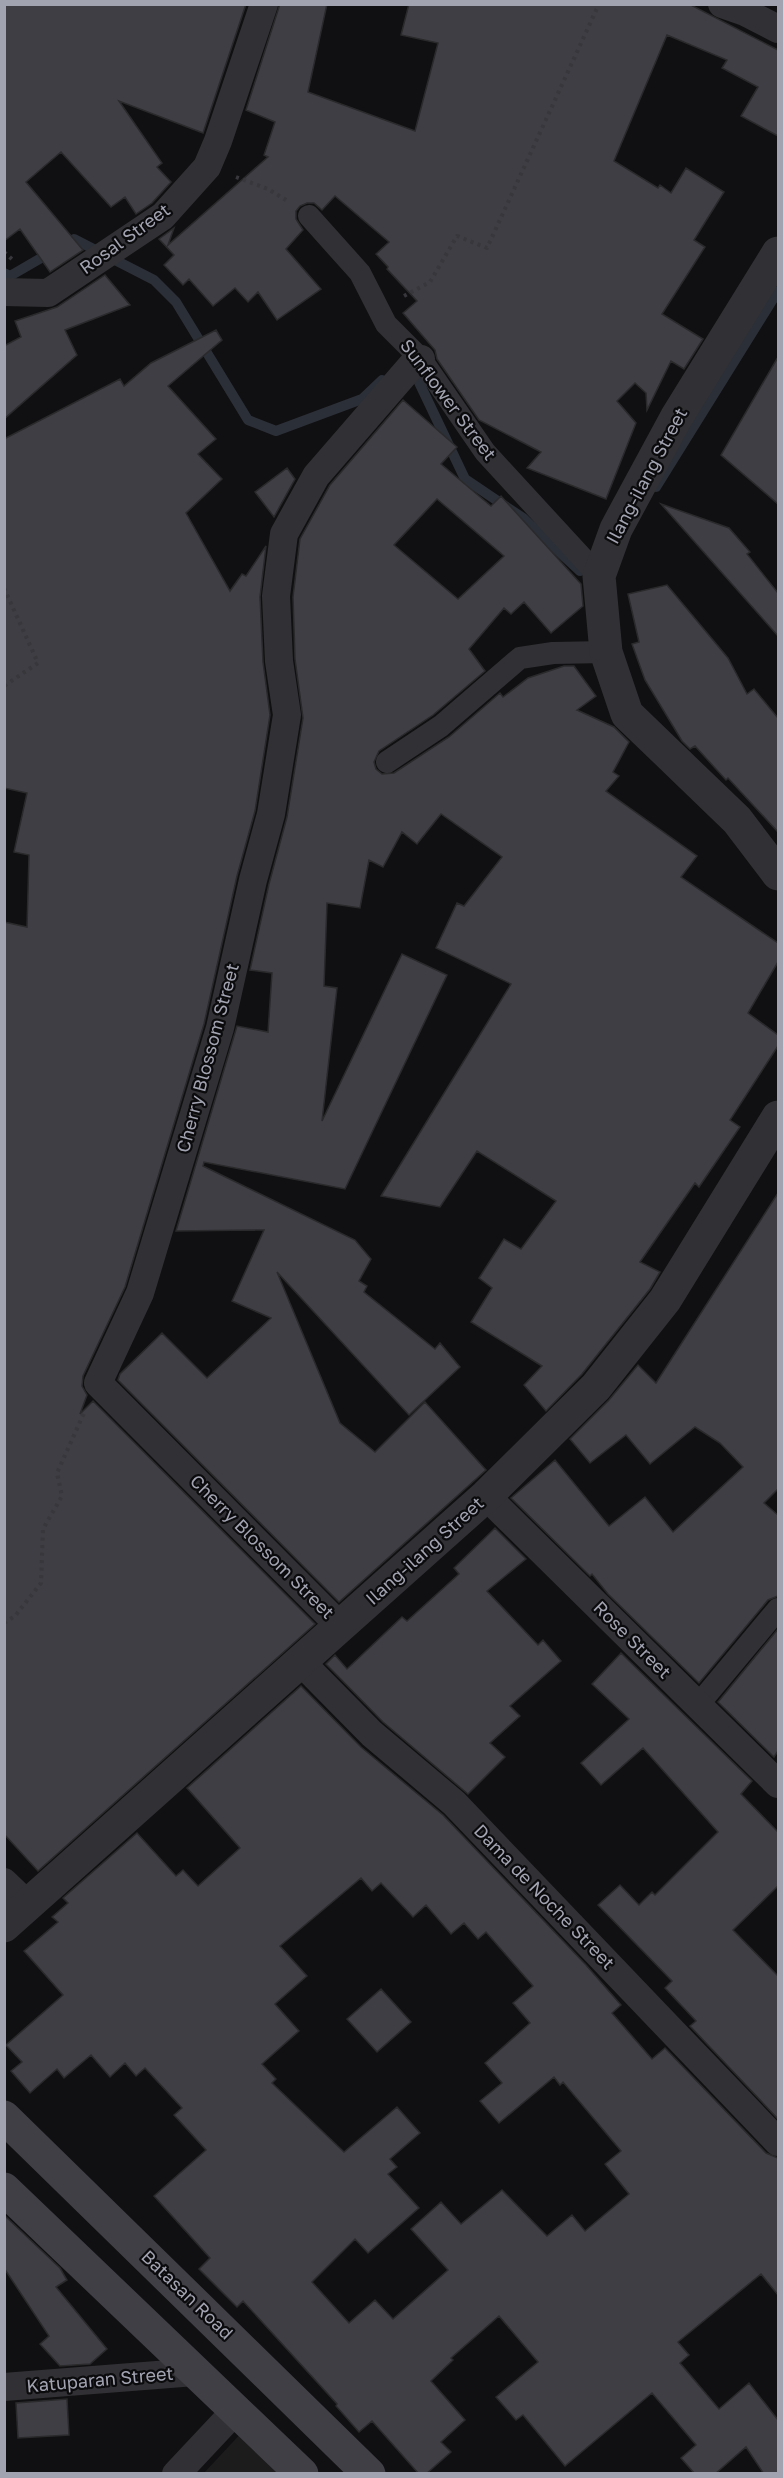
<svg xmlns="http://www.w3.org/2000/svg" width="783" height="2478" viewBox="0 0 783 2478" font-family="'Golos Text',sans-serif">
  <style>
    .built { fill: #1c1c1d }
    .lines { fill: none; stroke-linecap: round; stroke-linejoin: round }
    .stream { stroke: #2b2f37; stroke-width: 10 }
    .building { fill: #3f3e44; stroke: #2a2a2c; stroke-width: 1.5; fill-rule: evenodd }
    .path { stroke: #37373c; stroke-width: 4; stroke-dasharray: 3 4.5; stroke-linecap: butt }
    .pedestrian { stroke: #313135; stroke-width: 22 }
    .minor { stroke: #313135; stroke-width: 28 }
    .tertiary { stroke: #313135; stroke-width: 33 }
    .secondary { stroke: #3f3f45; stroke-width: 33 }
    .labels { text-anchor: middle; stroke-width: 4.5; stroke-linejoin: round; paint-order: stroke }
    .street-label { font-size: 18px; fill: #a1a3b1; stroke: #0b0a0c }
  </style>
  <rect width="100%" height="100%" fill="#100f11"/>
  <path class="built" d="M245,2429L288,2474H203Z"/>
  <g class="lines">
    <path class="stream" d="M4,273L10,276L74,239L154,280L176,302L248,420L276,431L362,399L382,380
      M410,372L416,376L465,479L523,518L580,571
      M656,487L778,291"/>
  </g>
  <path class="building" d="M4,4H246L203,133L119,101L162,163L157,167L171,182L152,203L136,214L125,197L111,207L61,152L26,182L83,250L50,272L20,229L4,241Z
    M280,4H327L308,92L415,131L438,43L401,35L409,4H689L778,50V136L741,116L758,87L722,68L727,60L667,35L614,161L658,188L660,185L671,193L686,168L724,192L694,240L705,247L662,314L703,339L684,369L671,361L647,410L646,393L635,383L617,401L636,423L606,499L527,468L541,452L479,420L437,359L435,350L403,313L417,301L387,269L388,267L376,254L389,242L335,196L322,210L314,203H307L300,206L296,211V219L303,230L286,249L321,289L277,320L258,292L248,302L235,288L213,306L189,279L183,285L164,265L174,255L159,239L174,228L168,245L268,157L264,155L275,122L246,110Z
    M105,275L130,305L65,330L77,355L4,419V346L21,337L15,321L57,307Z
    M216,330L222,340L168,386L216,439L198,454L222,479L186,513L230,591L242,574L246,576L266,546L260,597L263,662L270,715L255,811L237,876L204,1024L125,1287L83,1376L82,1386L87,1395L80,1414L93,1401L315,1624L38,1871L4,1834V922L27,927L29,855L14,852L27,793L4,788V439L120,379L124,386L151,363Z
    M778,357V504L721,455Z
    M403,400L457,447L441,464L491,506L501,496L581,584L583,606L551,633L524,602L511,614L504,608L469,649L485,671L433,715L379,751L374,762L376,769L382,774L394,773L449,737L500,693L503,697L528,678L564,666H574L596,696L577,710L614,727L629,742L613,772L619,776L606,791L697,856L681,877L778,943V962L748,1013L778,1035V1046L730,1120L740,1127L699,1187L695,1183L640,1262L660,1272L650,1289L582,1374L546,1411L524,1385L542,1366L471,1322L492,1288L479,1278L504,1239L521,1249L556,1201L477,1151L440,1207L381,1196L511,984L436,948L457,903L464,906L502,857L441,814L417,844L402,832L383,867L369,860L360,908L327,903L324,986L337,988L322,1121L402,954L447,975L345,1189L204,1162L203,1166L355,1240L371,1259L359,1281L367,1286L364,1292L435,1349L440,1343L460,1367L409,1415L277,1272L340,1423L375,1452L425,1402L486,1470L339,1602L118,1380L120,1374L162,1333L207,1378L271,1318L232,1301L264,1230L176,1231L237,1026L268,1032L272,973L250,970L269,884L287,817L303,718L295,659L293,597L300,539L330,485ZM437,499L504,556L458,599L394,545Z
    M287,468L295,479L274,517L255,492Z
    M661,504L729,528L750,552L747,554L778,593V636Z
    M667,585L728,658L747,694L754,689L778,718V832L728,778L726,780L695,746L690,749L682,741L645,680L632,644L639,642L628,594Z
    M778,1193V1489L764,1503L778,1515V1596L768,1600L699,1683L608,1594L592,1574L590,1576L511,1498L555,1460L609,1526L645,1497L673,1532L743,1467L720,1443L695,1427L650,1464L626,1435L590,1463L570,1439L609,1400L638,1365L656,1383Z
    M495,1528L526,1559L487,1591L538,1645L543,1640L561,1661L510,1706L520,1716L490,1743L505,1757L468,1794L383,1722L326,1664L335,1655L347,1669L402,1617L407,1621L459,1574L454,1568Z
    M778,1629V1751L774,1757L718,1702Z
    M621,1653L752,1781L741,1794L778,1832V1886L733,1930L778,1976V2119L690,2026L696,2021L665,1988L672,1981L598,1905L620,1885L639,1905L652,1892L655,1895L718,1832L643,1748L601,1785L581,1763L629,1719L592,1684Z
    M301,1686L361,1747L443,1815L586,1965L621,2005L612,2013L652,2059L665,2048L766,2153L778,2158V2295L761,2274L678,2342L689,2355L680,2363L719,2409L749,2383L778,2420V2474H764L746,2447L715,2474H695L681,2458L696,2445L652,2393L565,2466L523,2415L516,2420L496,2397L538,2362L499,2316L451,2358L453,2360L431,2381L465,2420L441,2442L451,2452L426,2474H419L372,2421L359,2432L336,2406L337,2404L243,2301L237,2307L199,2269L210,2258L154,2196L206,2150L174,2115L182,2108L145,2068L136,2076L125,2063L110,2077L91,2055L64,2078L57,2069L30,2093L11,2071L22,2062L6,2045L63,1995L24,1951L58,1922L52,1917L68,1903L63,1898L137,1833L176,1876L183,1870L198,1886L240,1848L187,1788ZM361,1878L372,1891L381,1883L413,1917L426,1905L451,1934L464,1923L478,1939L486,1932L533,1986L513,2003L530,2023L485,2063L502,2083L480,2101L499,2123L554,2077L560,2085L563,2082L621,2151L605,2164L629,2194L585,2231L572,2215L547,2236L502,2190L461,2224L441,2202L411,2229L448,2270L393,2319L375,2300L349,2323L312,2282L355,2239L368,2253L419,2208L388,2174L397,2167L390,2159L420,2133L397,2107L344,2152L272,2083L276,2079L262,2064L299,2031L275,2004L307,1976L280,1946Z
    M381,1989L411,2022L377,2052L347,2019Z
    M4,2215L60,2268L67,2280L56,2287L107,2349L90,2364L60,2366L40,2344L49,2336L4,2268Z
    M67,2399L69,2435L18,2438L16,2403Z"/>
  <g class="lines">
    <path class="path" d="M236,177L268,189L286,200
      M4,252L13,260
      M404,296L430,282L457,236L487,248L599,4
      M4,588L38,663L4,686
      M4,1623L15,1616L41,1583L43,1529L62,1496L57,1473L84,1413"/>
    <path class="pedestrian" d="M309,216L360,273L386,324L421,359L485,452L599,576
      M387,762L441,726L520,658L553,653L606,652
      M698,1705L778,1609"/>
    <path class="minor" d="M722,4L745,12L778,29
      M4,292L48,293L163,216L207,167L218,141L264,4
      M486,1496L778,1784
      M340,1626L98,1383L140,1293L220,1028L253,880L271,814L287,715L279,661L276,596L284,534L316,476L413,364L421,359
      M301,1662L372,1734L454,1803L778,2142
      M4,1882L28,1905
      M4,2387L195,2372
      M176,2474L237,2409"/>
    <path class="tertiary" d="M778,253L676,418L616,529L599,576L606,652L627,714L737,820L778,874
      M4,1926L486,1496L596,1387L665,1300L778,1117"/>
    <path class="secondary" d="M4,2117L369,2474
      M4,2189L302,2474"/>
  </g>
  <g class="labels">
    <g class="street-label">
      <text transform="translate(125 239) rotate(-36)" y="6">Rosal Street</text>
      <text transform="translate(448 400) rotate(53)" y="6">Sunflower Street</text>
      <text transform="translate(647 476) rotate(-62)" y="6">Ilang-ilang Street</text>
      <text transform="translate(208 1058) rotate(-75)" y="6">Cherry Blossom Street</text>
      <text transform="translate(262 1547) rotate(45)" y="6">Cherry Blossom Street</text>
      <text transform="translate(425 1551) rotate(-42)" y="6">Ilang-ilang Street</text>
      <text transform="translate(632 1640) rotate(45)" y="6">Rose Street</text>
      <text transform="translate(544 1897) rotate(46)" y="6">Dama de Noche Street</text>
      <text transform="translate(187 2295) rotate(44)" y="6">Batasan Road</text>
      <text transform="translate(100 2380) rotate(-5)" y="6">Katuparan Street</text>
    </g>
  </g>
  <rect width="783" height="2478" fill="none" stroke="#a1a3b1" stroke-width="12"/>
</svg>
